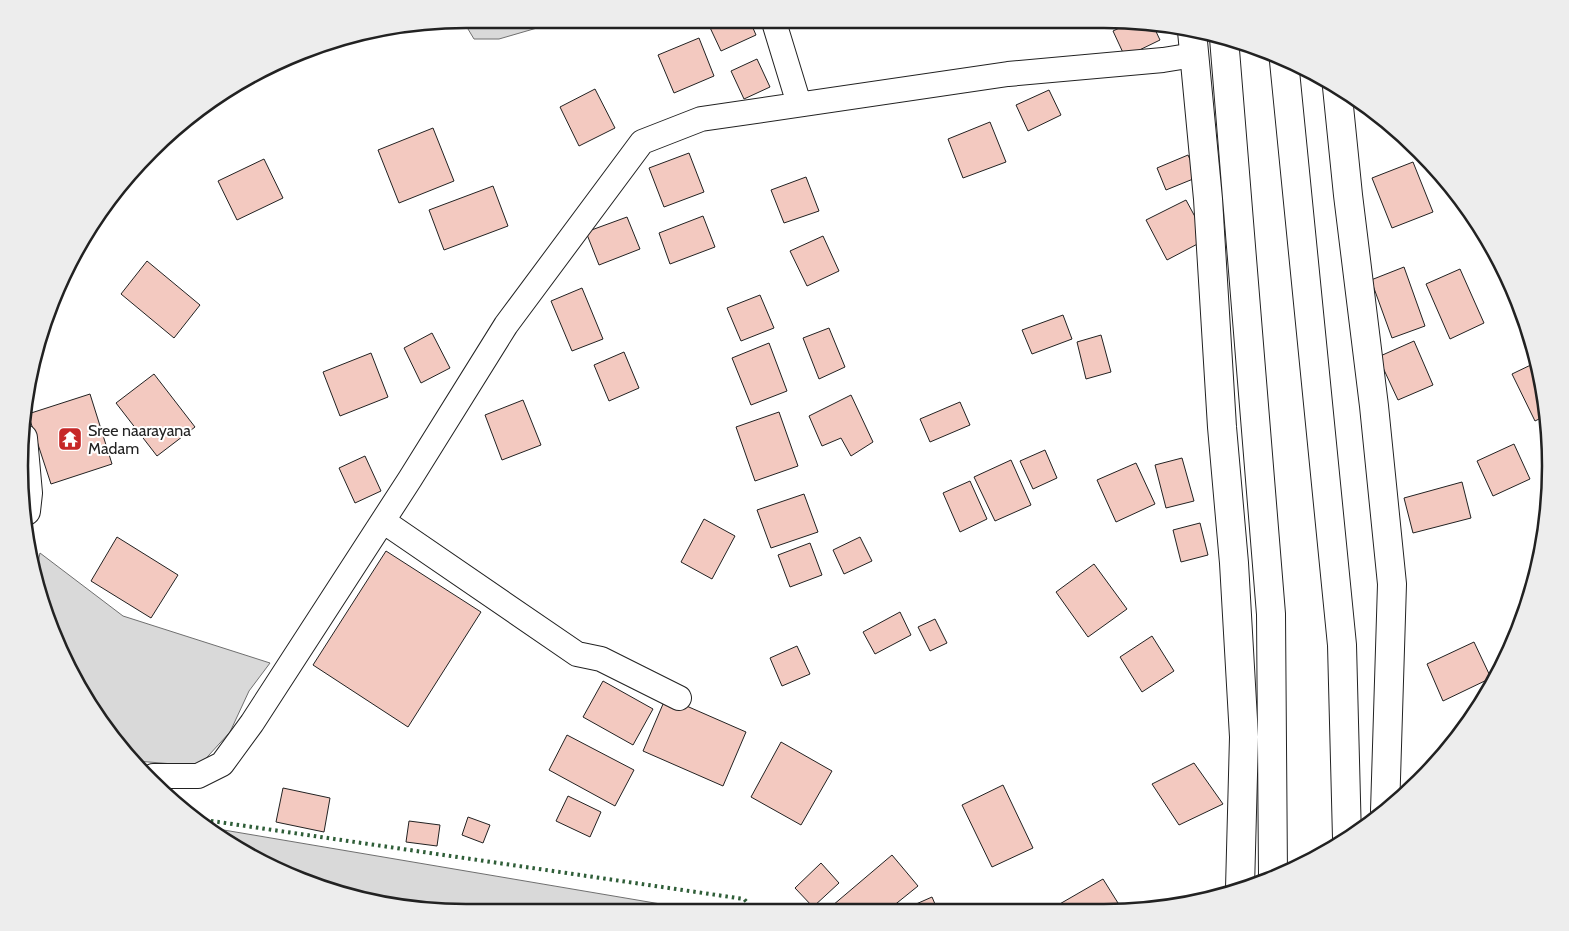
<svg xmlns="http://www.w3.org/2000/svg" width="1569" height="931" viewBox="0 0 1569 931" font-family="Cabin,sans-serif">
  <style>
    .water { fill: #d9d9d9; stroke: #6f6f6f }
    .building { fill: #f3c9c0; stroke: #222 }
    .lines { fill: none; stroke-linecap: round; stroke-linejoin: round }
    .minor-casing { stroke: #222; stroke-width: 26 }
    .tertiary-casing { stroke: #222; stroke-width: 30 }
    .secondary-casing { stroke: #222; stroke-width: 30 }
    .trunk-casing { stroke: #222; stroke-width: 30 }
    .minor { stroke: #fff; stroke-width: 24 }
    .tertiary { stroke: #fff; stroke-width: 28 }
    .secondary { stroke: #fff; stroke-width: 28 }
    .trunk { stroke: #fff; stroke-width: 28 }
    .hedge { stroke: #2f5e38; stroke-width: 4; stroke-dasharray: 2.5 4; stroke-linecap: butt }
    .labels { text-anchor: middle; stroke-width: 4; stroke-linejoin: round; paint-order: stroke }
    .poi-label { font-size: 16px; fill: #222; stroke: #fff; text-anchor: start }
    .rim { fill: none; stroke: #222; stroke-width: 2.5 }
  </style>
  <rect width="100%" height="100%" fill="#fff"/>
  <path class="water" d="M462,19H604H568L499,39H474Z
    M40,553L123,616L270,663L249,691L230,732L199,766L136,761L111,737L42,609L36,572Z
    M206,827L702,911H436L322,888L217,837Z"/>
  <path class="building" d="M706,19H749L756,35L721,51Z
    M1136,20L1152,23L1160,40L1125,57L1113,31Z
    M699,38L714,76L674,93L658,55Z
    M757,59L770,87L744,99L731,71Z
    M595,89L615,128L579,146L560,107Z
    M1049,90L1061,115L1028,131L1016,105Z
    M990,122L1006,162L963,178L948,139Z
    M433,128L454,181L399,203L378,150Z
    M689,153L704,192L664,207L649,168Z
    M1188,155L1198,177L1166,190L1157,168Z
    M264,159L283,198L237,220L218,181Z
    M1413,162L1433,212L1392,228L1372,178Z
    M806,177L819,211L784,223L771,190Z
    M493,186L508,226L444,250L429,210Z
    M1186,200L1207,239L1167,260L1146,220Z
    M703,216L715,247L670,264L659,233Z
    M627,217L640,249L599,265L586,232Z
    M823,236L839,271L807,286L790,251Z
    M147,261L200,305L174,338L121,294Z
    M1404,267L1425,326L1392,338L1371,280Z
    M1460,269L1484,323L1450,339L1426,284Z
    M582,288L603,339L572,351L551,301Z
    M760,295L774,328L741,341L727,308Z
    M1063,315L1072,339L1032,354L1022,330Z
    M829,328L845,367L819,379L803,338Z
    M432,333L450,368L421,383L404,348Z
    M1101,335L1111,372L1086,379L1077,342Z
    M1414,341L1433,385L1398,400L1378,357Z
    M769,343L787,391L751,405L732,358Z
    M624,352L639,388L609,401L594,365Z
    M371,353L388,397L340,416L323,372Z
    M1537,362L1542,379L1545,416L1535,421L1512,374Z
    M154,374L195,427L157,456L116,403Z
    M90,394L112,464L51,484L28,414Z
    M851,395L873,442L851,456L841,438L822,446L809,416Z
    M523,400L541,445L502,460L485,415Z
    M960,402L970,425L930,442L920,419Z
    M779,412L798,466L755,481L736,427Z
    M1514,444L1530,479L1493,496L1477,461Z
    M1045,450L1057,478L1033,489L1020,461Z
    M365,456L381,491L355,503L339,468Z
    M1182,458L1194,501L1166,508L1155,465Z
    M1011,460L1031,505L995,521L974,477Z
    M1136,463L1155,504L1116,522L1097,480Z
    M970,481L987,519L960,532L943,493Z
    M1462,482L1471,518L1413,533L1404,498Z
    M804,494L818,532L771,548L757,510Z
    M704,519L735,536L712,579L681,562Z
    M1200,523L1208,555L1181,562L1173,530Z
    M117,537L178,575L151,618L91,581Z
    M860,537L872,561L844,574L833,550Z
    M810,543L822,575L790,587L778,555Z
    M386,551L481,612L408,727L313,665Z
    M1094,564L1127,609L1088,637L1056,592Z
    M900,612L911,635L875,654L863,632Z
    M935,619L947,643L930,651L918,627Z
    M1152,636L1174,671L1142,692L1120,657Z
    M1474,642L1491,678L1443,701L1427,664Z
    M797,646L810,674L782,686L770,658Z
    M603,681L653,709L633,745L583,717Z
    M666,697L746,732L723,786L643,751Z
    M567,735L634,770L615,806L549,770Z
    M781,742L832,771L801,825L751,797Z
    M1194,763L1223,804L1179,825L1152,784Z
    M1003,785L1033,848L992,867L962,805Z
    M283,788L330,798L324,832L276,822Z
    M568,796L601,812L590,837L556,821Z
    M468,817L490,825L483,843L462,835Z
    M409,821L440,825L437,846L406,842Z
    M892,855L918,886L887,911H826Z
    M821,863L839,883L813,907L795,888Z
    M1103,879L1123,911H1052L1051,909Z
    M932,897L938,911H908L907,908Z"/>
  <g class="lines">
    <defs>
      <path id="minor" d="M773,19L799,104
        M383,521L577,654L601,659L679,698
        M153,776H198L222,764L252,723L410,479L506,325L642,142L701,119L1008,74L1163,60L1194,55"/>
      <path id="tertiary" d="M1192,31L1208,199L1222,427L1234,563L1244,737L1240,888
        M1337,87L1348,195L1374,406L1392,584L1385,811"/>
      <path id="secondary" d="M23,438L28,493L26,511"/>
      <path id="trunk" d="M1224,38L1271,614L1273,875
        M1284,61L1342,645L1347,838"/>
    </defs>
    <use href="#minor" class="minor-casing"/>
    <use href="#tertiary" class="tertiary-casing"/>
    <use href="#secondary" class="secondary-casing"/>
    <use href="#trunk" class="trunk-casing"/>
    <use href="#minor" class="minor"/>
    <use href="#tertiary" class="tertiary"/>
    <use href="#secondary" class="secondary"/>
    <use href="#trunk" class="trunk"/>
    <path class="hedge" d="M198,819L744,899L755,911"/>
  </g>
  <defs>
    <symbol id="temple-square" viewBox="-11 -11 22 22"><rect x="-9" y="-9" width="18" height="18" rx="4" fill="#c62828" stroke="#fff"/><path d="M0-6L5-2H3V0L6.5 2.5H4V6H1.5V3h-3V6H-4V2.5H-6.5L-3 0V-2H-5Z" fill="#fff"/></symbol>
  </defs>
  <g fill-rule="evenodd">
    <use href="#temple-square" x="56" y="425" width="28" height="28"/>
  </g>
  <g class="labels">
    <g class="poi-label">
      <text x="88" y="436">Sree naarayana<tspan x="88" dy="18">Madam</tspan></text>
    </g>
  </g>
  <path d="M0 0H1569V931H0ZM466 28H1104A438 438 0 0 1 1542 466V466A438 438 0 0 1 1104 904H466A438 438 0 0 1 28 466V466A438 438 0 0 1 466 28Z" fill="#ededed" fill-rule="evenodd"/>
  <path class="rim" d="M466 28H1104A438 438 0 0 1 1542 466V466A438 438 0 0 1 1104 904H466A438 438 0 0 1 28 466V466A438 438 0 0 1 466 28Z"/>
</svg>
